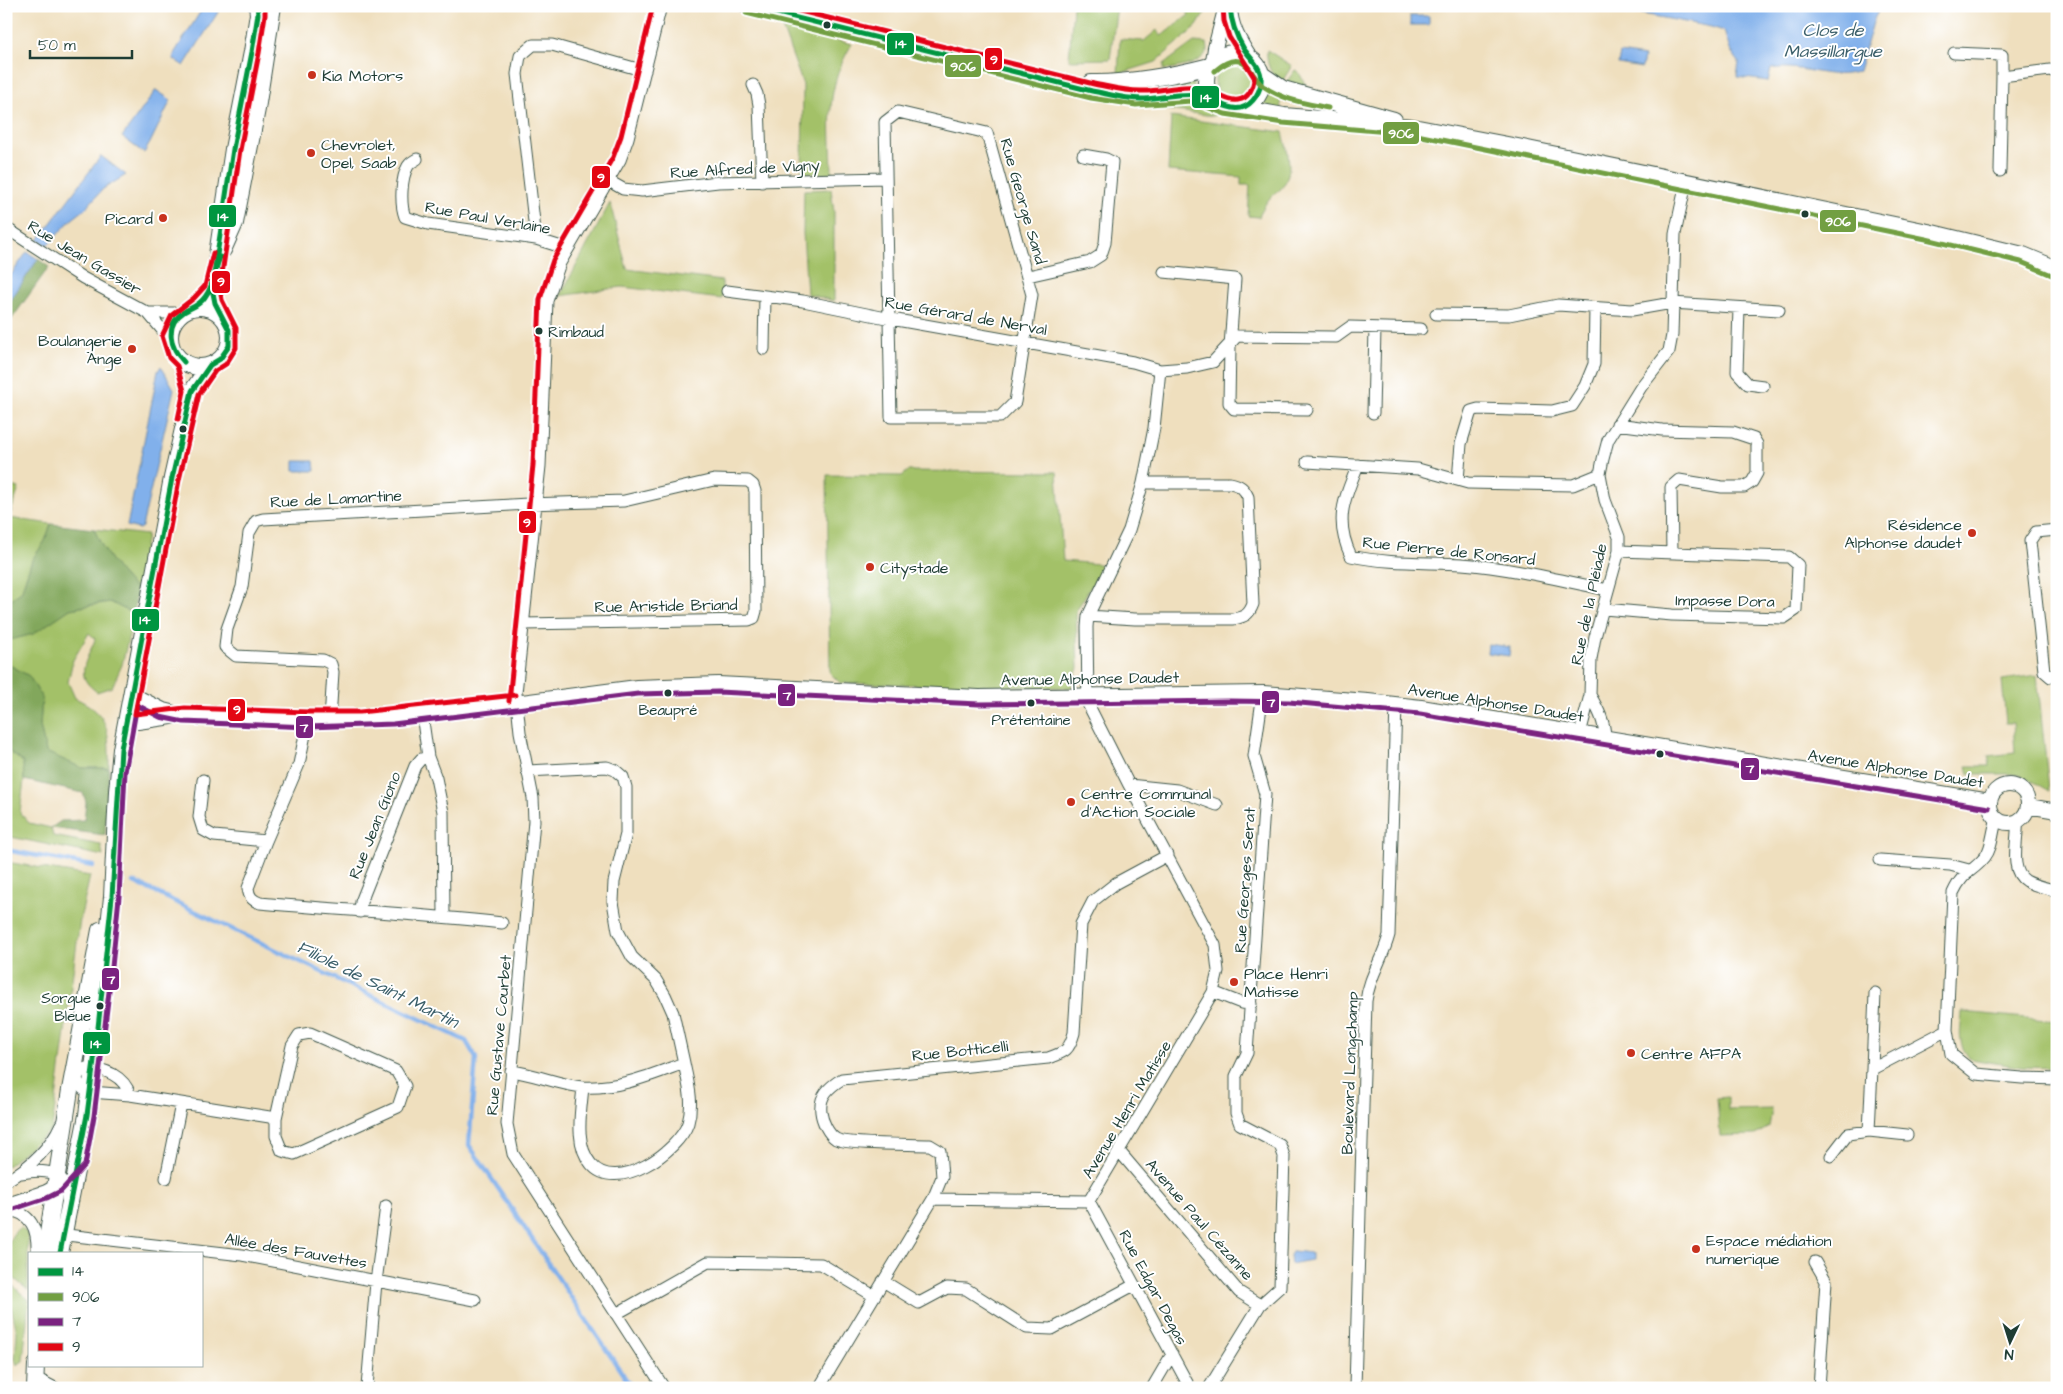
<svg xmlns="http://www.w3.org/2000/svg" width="2063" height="1394" viewBox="0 0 2063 1394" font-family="'Architects Daughter',sans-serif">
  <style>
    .green { fill: #a3c168; stroke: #617f4e }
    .forest { fill: #82a75c; stroke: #507248 }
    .water { fill: #81b0eb; stroke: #507690 }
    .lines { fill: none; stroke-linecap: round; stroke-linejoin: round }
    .stream { stroke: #81b0eb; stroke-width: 4.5 }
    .minor-casing { stroke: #3e5549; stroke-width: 13 }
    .tertiary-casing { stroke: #3e5549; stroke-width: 16 }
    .secondary-casing { stroke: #3e5549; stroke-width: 18 }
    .minor { stroke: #fff; stroke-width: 11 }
    .tertiary { stroke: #fff; stroke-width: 14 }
    .secondary { stroke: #fff; stroke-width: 16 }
    .bus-1-casing { stroke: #fff; stroke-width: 9 }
    .bus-2-casing { stroke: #fff; stroke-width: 9 }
    .bus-3-casing { stroke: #fff; stroke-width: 9 }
    .bus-4-casing { stroke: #fff; stroke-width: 9 }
    .bus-1 { stroke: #009640; stroke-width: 5 }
    .bus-2 { stroke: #729f42; stroke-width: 5 }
    .bus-3 { stroke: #7a227f; stroke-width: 5 }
    .bus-4 { stroke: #e30613; stroke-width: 5 }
    .bus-dot { fill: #1f3d34; stroke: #fff; stroke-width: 2 }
    .poi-dot { fill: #c8321e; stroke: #fff; stroke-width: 2 }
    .labels { text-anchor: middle; stroke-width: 4; stroke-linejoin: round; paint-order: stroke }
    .bus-label { font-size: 15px; fill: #1f3d34; stroke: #fff }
    .poi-label { font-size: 16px; fill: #1f3d34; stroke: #fff; text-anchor: start }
    .street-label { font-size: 16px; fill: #1f3d34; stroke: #fff }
    .water-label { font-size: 18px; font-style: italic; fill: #3c606b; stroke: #fff }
    .line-badge { stroke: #fff; stroke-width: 2 }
    .badge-label { font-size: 14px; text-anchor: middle; font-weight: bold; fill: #fff }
  </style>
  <rect width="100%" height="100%" fill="#fff"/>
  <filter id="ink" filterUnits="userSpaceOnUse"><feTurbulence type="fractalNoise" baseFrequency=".02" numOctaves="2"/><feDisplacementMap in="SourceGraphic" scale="10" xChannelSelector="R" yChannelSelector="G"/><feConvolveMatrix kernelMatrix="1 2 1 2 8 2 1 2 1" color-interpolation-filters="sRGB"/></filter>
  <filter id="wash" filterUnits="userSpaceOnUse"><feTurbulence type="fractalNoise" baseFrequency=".0096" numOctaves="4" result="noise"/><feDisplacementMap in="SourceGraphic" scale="20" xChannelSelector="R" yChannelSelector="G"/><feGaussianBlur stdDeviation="1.12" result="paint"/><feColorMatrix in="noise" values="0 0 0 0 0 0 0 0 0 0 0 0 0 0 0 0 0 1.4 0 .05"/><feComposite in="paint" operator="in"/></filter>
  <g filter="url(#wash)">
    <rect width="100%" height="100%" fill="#efdfbe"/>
    <path class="green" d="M1073,6H1117L1110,59L1069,60Z
      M1189,6H1209L1197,26L1156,62L1118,74L1120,39L1144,41L1157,30L1161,36L1189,15L1186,9Z
      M782,27L852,44C824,90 831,122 832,174H802L803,85Z
      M1194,42L1207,43L1208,50C1198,67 1182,66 1164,70V64Z
      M1267,50L1292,66L1281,83C1270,73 1266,64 1267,50Z
      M1215 81a18 18 0 1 1 36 0a18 18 0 1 1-36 0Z
      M1295,70L1298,71L1309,91L1285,84Z
      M1192,75L1193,89L1118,91L1115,87Z
      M1270,92L1280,94L1281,112L1263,104Z
      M1184,100L1198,102L1216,114L1214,116L1155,108V105Z
      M1171,117L1283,132C1287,150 1294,170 1283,186C1280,191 1275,193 1271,197C1265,203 1262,210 1259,217L1248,216L1250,185H1241V177L1168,171Z
      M831,189L834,212V301L807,294L803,233L804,190Z
      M610,203L627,269L722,281V299L622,287L560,296Z
      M908,471L1057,472L1063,561L1099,564L1103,567L1076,611L1078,668L1071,688L840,683L830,673L827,475L902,476Z
      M6,485L19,488L9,518L51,524L45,541L32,560L21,592L6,603Z
      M94,529L147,535L137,590C118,572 104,553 94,529Z
      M110,602L134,614L122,665L112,687L97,692C93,689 88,685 86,681C78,669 92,650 95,639L89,633L73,660L68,682L75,698C111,714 109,733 109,768H82L46,752L40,726L42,698L29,676L6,663V641L33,634L70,609Z
      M2037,675L2049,791L2019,774H1969L1967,766H1990L1988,756L2015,753L2013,723H2006L2002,680Z
      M6,749L23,762L24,780L20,813L29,823L51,828L53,836L101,845L103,856L6,836Z
      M6,862L90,876L80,920L52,1129L6,1167Z
      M1962,1012L2057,1021V1068L2021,1067L1970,1059C1956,1042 1961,1032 1962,1012Z
      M1728,1097V1110L1772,1109L1769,1127L1755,1135L1720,1136L1717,1098Z
      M21,1227L27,1233L28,1239V1290L6,1272C6,1258 6,1235 21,1227Z
      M6,1280L29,1300L23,1361L17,1365L15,1359L17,1332L9,1298H6Z"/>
    <path class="forest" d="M38,259L49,267L6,327V307Z
      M51,524L94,529C104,553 118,572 137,590L134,614L110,602L101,603L70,609L33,634L6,641V603L21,592L32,560L45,541Z
      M6,663L29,676L42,698L40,726L46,752L82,768H109L105,835L51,828L61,821L84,820L86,802L83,793L24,780L23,762L6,749Z"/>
    <path class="water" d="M204,6H222L184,66L173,59L175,52Z
      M1601,6H1890L1879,10L1874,19L1859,71C1830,82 1802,63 1771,69L1768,81L1737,77L1739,62L1730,50L1724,31L1711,27Z
      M1410,16H1429V25H1410Z
      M1620,53L1644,57L1642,68L1618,64Z
      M156,90L171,100L150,143L144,153L122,137Z
      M101,156L126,175L103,189L84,210L70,221L50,243L46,245L38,240Z
      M27,252L38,259L6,307V282Z
      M161,366L174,389L142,527L139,529L127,526L158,371Z
      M294,461H314L315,471H294Z
      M1488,644L1510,647L1509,656L1487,653Z
      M1293,1251L1311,1253V1260L1291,1264L1290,1255Z"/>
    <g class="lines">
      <path class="stream" d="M6,850L93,866
        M134,882L466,1041L476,1058L469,1145L632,1388"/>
    </g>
  </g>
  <g filter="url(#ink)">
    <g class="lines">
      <defs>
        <path id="minor" d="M661,6L628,138L620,160L560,263L547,301L540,466L516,693L520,732L533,798L534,821L507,1124L513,1154L664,1388
          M1954,53L2002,55V76
          M753,85L757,94L759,105L762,182
          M898,112L987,133L1032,295L1015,402L1000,417H891L885,122Z
          M417,159C413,161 410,163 408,166C401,178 400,204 405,217L428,224L536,239L568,249
          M2000,171L2002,76L2050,70L2057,73
          M609,181L623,189L642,191L718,182L886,178
          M6,228L83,278L148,313L169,338
          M536,239L517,74L520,56L533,45H552L645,71
          M1164,272L1235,279L1230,346L1229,403L1234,409L1307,410
          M1028,276L1090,262L1101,255L1105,243L1112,162L1106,159L1083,155
          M727,291L803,301L891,319L1133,362L1160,370L1187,368L1213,362L1237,336L1336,337L1350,327L1421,329
          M1739,308L1737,372L1748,384L1763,386
          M148,313H183
          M1436,314L1509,315L1558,305L1632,310L1672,303L1779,310
          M764,349L765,296
          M1373,413L1375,328
          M1617,424L1662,430L1733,432L1754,439L1757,444V473L1752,482L1744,487H1722L1679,480L1671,487L1672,553
          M1307,462L1418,469L1468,483L1573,485L1600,474
          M1358,465C1344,499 1334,521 1351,556C1388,564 1425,562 1462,564C1512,568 1560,580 1608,590
          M1458,480L1461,444L1471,411L1478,409L1552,411L1572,406L1585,386L1594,364L1595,308
          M2057,530L2036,532L2030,541L2044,671L2051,677L2057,676
          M1604,609L1672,615L1784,618L1796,610L1798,565L1789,557L1619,551
          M1088,616L1135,619H1233C1244,617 1249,615 1253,604L1248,497C1244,488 1240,485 1230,483H1143
          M1590,695C1598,709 1605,722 1605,738
          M422,714L428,757L436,778L443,812L444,917
          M308,720L299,764L266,841L248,888C249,897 252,900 260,903C341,910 421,914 502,923
          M330,720L333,672L331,664L323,660L236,656L225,647L227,629L242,587L249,533L256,521L263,519L528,504L624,501L714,480L748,481L753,485L755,491L756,611L754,618L749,620L523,624
          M1580,734L1590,695L1591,659L1595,637L1619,551V537L1605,500L1600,474L1603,459L1608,440L1641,387L1669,351L1672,335L1675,234L1686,183
          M203,780L199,817L203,830L214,836L266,841
          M1129,785L1177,790L1217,805
          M2017,821C2019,838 2008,870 2026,881C2035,886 2047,888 2057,891
          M1880,860L1950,865L1969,870
          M360,912L361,902L415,766L421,759L428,757
          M1213,992L1241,1003L1251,1004
          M1947,1030L1951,1054L1976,1074L2022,1078L2057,1079
          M1872,1069L1875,993
          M74,1071L78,1082L83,1089L90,1092L130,1095L276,1118V1136L282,1151L294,1154L398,1107L405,1086L396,1071L310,1033L299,1035L292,1046L276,1118
          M511,1071C536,1074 559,1085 583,1087C619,1089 651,1075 684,1063L673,1013L665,995L656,980L632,957L618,931L613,902L614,882L626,834V787L623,777L615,770L607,767L527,771
          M74,1082L81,1071L86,1068C105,1068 124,1076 130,1095
          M583,1087C581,1111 574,1144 591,1164C616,1195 679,1151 688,1123C694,1102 688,1083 684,1063
          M1869,1131L1872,1069L1947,1030L1953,893C1963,871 1972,873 1985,857C1993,847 1992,831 1997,819
          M1119,1151L1239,1292L1260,1305
          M1831,1156L1848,1134L1869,1131L1907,1135
          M21,1173C43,1169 69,1170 67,1199
          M166,1178L181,1104
          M6,1181C30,1167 49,1150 61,1124
          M933,1199L942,1177L940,1151L930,1145C913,1144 848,1145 836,1139C828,1134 822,1121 821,1112C819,1096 829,1087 842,1079L1048,1058C1065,1052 1069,1051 1074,1033L1081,924L1093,901L1116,883L1168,855
          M1089,1201L1190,1388
          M6,1204L45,1191L58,1184
          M6,1209C32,1213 38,1229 37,1253
          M58,1234L242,1255L475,1300
          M1815,1262L1826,1281L1819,1388
          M883,1281L919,1303L947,1288L966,1289L1027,1328L1052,1329L1134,1285
          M616,1314L708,1262L821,1264L874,1296
          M36,1378L55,1388
          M367,1387L376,1282L386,1206
          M819,1388L933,1199L1089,1201L1213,992L1218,971L1215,945L1129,785L1088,704L1087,627L1088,616L1129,530L1143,483L1154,428L1160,370
          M1152,1388L1172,1354
          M1209,1388L1260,1305L1280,1287L1284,1156L1280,1145L1240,1124L1236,1113V1076L1247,1053L1265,794L1254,756L1263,693
          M1355,1388L1366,1001C1369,976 1383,959 1389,935L1396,704"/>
        <path id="tertiary" d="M1230,6C1230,26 1240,42 1250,58
          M1213,62L1215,48L1226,6
          M131,694L163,710L179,714
          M126,721L138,722L185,715L308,720L360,719L459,710L637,687L718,684L979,697L1263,693L1368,701L1421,707L1990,801
          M1990 804a19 19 0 1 1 38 0a19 19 0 1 1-38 0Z
          M2028,806L2057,811"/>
        <path id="secondary" d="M748,6L1092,91C1109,94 1126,99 1143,98C1171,98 1183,90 1213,99
          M1206 81a28 28 0 1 1 56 0a28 28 0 1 1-56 0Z
          M1261,74L1283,89L1394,120
          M1091,83C1125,84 1176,75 1210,66
          M1239,108L1284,116L1413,127L1523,148L1928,232L2023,255L2057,269
          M223,250L235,223L257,109L273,6
          M170 337a30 30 0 1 1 60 0a30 30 0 1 1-60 0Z
          M219,314L212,288L233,149L252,52L258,14L257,6
          M45,1253L70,1090L100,930
          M60,1253L87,1115L97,1037L112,897L117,791L121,749L172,478L183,429L192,391L210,365
          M35,1388L36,1365"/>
      </defs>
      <use href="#minor" class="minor-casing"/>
      <use href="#tertiary" class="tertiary-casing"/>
      <use href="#secondary" class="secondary-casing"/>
      <use href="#minor" class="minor"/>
      <use href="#tertiary" class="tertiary"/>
      <use href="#secondary" class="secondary"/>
      <defs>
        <path id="bus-1" d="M749,6L1092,91C1108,94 1125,99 1141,99C1160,99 1178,92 1198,95C1212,97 1226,111 1241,108C1253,105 1262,90 1261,78C1261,67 1250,58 1244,49C1236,36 1231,22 1230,6
          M184,362C170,348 164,325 184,312C192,307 199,306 205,297C215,284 214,271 220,257
          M60,1253L87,1115L97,1037L112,897L121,749L172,478L192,391L210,365L220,359L229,346V330L215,303L212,288L233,149L252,52L258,14L257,6"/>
        <path id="bus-2" d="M746,13L1091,98L1136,105L1191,101L1225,114L1283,123L1412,134L1926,239L2021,262L2054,276
          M1215,71C1222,65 1230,59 1239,61C1250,64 1254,79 1263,86C1283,100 1305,103 1328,108"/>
        <path id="bus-3" d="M8,1211L47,1198L61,1191L85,1165L94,1116L112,967L119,897L125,772L137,705L160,717L184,722L308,727L393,724L638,694L718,692L979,704L1230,701L1289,702L1420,714L1989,808"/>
        <path id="bus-4" d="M265,6V15L259,53L240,150L220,288L222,300L236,328V348L226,364L215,371L199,394L179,480L135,714L185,708L308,712H360L515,695
          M780,6L1094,84C1110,87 1127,92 1144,91C1163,91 1182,84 1202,88C1214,90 1226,102 1238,100C1249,99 1254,86 1254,77L1229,37L1224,21L1223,6
          M178,419L184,391L177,366L169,358L162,336L172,315L194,298L205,286L213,253
          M509,701L533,465L540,299L553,260L613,157L621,136L653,6"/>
      </defs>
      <use href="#bus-1" class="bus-1-casing"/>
      <use href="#bus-2" class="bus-2-casing"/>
      <use href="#bus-3" class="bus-3-casing"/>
      <use href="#bus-4" class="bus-4-casing"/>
      <use href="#bus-1" class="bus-1"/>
      <use href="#bus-2" class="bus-2"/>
      <use href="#bus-3" class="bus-3"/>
      <use href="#bus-4" class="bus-4"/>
    </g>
  </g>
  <g class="bus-dot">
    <circle cx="827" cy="25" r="4.5"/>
    <circle cx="1805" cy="214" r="4.5"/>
    <circle cx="539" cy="331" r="4.5"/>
    <circle cx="183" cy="429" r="4.5"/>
    <circle cx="668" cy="693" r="4.5"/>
    <circle cx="1031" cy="703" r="4.5"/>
    <circle cx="1660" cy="754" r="4.5"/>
    <circle cx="100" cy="1006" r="4.5"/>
  </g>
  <g class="poi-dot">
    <circle cx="312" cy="75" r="5"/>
    <circle cx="311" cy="153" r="5"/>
    <circle cx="163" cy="218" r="5"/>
    <circle cx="132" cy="349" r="5"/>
    <circle cx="1972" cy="533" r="5"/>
    <circle cx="870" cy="567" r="5"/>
    <circle cx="1071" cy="802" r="5"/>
    <circle cx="1234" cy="982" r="5"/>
    <circle cx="1631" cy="1053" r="5"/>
    <circle cx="1696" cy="1249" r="5"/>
  </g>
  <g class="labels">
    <g class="bus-label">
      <text x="548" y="337" text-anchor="start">Rimbaud</text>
      <text x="668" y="715">Beaupré</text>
      <text x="1031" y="725">Prétentaine</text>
      <text x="91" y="1003" text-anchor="end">Sorgue<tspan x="91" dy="18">Bleue</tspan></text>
    </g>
    <g class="poi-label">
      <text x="322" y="81">Kia Motors</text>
      <text x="321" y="150">Chevrolet,<tspan x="321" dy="18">Opel, Saab</tspan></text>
      <text x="153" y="224" text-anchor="end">Picard</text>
      <text x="122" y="346" text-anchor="end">Boulangerie<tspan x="122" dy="18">Ange</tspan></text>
      <text x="1962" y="530" text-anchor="end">Résidence<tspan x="1962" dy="18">Alphonse daudet</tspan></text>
      <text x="880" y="573">Citystade</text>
      <text x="1081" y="799">Centre Communal<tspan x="1081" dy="18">d'Action Sociale</tspan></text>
      <text x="1244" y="979">Place Henri<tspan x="1244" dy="18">Matisse</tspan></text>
      <text x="1641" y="1059">Centre AFPA</text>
      <text x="1706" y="1246">Espace médiation<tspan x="1706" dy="18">numerique</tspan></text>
    </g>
    <g class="street-label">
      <text transform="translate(745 168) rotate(-3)" y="6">Rue Alfred de Vigny</text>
      <text transform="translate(1024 201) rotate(74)" y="6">Rue George Sand</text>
      <text transform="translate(488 217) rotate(10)" y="6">Rue Paul Verlaine</text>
      <text transform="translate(85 257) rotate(31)" y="6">Rue Jean Gassier</text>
      <text transform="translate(966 315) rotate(10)" y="6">Rue Gérard de Nerval</text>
      <text transform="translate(336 498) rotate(-3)" y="6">Rue de Lamartine</text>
      <text transform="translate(1449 550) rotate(6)" y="6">Rue Pierre de Ronsard</text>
      <text transform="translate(1725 600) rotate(1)" y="6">Impasse Dora</text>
      <text transform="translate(1588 604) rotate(-78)" y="6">Rue de la Pléiade</text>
      <text transform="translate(666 605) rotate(-1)" y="6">Rue Aristide Briand</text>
      <text transform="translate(1090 678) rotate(-1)" y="6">Avenue Alphonse Daudet</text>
      <text transform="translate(1496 702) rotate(9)" y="6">Avenue Alphonse Daudet</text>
      <text transform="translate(1896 768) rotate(9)" y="6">Avenue Alphonse Daudet</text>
      <text transform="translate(374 825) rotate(-68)" y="6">Rue Jean Giono</text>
      <text transform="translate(1244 880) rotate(-86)" y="6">Rue Georges Serat</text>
      <text transform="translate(498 1035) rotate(-85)" y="6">Rue Gustave Courbet</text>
      <text transform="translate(960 1050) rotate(-6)" y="6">Rue Botticelli</text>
      <text transform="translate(1349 1073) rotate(-88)" y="6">Boulevard Longchamp</text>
      <text transform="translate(1126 1109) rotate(-59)" y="6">Avenue Henri Matisse</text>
      <text transform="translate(1200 1219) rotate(49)" y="6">Avenue Paul Cézanne</text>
      <text transform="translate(296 1250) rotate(10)" y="6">Allée des Fauvettes</text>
      <text transform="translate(1154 1287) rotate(62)" y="6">Rue Edgar Degas</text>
    </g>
    <g class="water-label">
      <text x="1833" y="36">Clos de<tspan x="1833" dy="21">Massillargue</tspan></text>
      <text transform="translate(378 984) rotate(26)" y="6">Filiole de Saint Martin</text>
    </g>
  </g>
  <g class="line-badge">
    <rect x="886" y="32" width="29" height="24" rx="5" fill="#009640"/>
    <rect x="984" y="47" width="19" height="24" rx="5" fill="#e30613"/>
    <rect x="944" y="54" width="38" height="24" rx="5" fill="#729f42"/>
    <rect x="1191" y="85" width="29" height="24" rx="5" fill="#009640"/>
    <rect x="1382" y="121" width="38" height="24" rx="5" fill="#729f42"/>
    <rect x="591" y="165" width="20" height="24" rx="5" fill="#e30613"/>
    <rect x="208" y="204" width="29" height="24" rx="5" fill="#009640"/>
    <rect x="1819" y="209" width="38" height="24" rx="5" fill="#729f42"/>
    <rect x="211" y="270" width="20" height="24" rx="5" fill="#e30613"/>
    <rect x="518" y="510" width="19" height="24" rx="5" fill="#e30613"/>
    <rect x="131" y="608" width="29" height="24" rx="5" fill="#009640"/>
    <rect x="777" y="683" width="19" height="24" rx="5" fill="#7a227f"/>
    <rect x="1261" y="690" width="19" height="24" rx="5" fill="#7a227f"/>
    <rect x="227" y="698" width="19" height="24" rx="5" fill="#e30613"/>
    <rect x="295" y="715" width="19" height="24" rx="5" fill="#7a227f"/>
    <rect x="1740" y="757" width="20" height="24" rx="5" fill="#7a227f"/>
    <rect x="101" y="967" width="19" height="24" rx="5" fill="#7a227f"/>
    <rect x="82" y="1031" width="29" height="24" rx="5" fill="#009640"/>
  </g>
  <g class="badge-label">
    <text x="901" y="48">14</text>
    <text x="994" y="64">9</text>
    <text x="963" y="71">906</text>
    <text x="1206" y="102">14</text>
    <text x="1401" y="138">906</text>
    <text x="601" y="182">9</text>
    <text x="223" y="221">14</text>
    <text x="1838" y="226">906</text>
    <text x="221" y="286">9</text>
    <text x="527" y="527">9</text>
    <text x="145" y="624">14</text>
    <text x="787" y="700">7</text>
    <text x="1271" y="707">7</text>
    <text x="237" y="714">9</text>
    <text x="304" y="732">7</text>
    <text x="1750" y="773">7</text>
    <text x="111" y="984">7</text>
    <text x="96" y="1048">14</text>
  </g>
  <rect width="2063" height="1394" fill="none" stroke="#fff" stroke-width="25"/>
  <rect x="28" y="1252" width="175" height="115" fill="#ffffff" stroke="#a5b1ae"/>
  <rect x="38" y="1268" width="25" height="8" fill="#009640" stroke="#a5b1ae"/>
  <text x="72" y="1276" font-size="15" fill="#1f3d34">14</text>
  <rect x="38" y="1293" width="25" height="8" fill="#729f42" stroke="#a5b1ae"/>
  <text x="72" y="1302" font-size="15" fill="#1f3d34">906</text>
  <rect x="38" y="1318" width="25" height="8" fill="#7a227f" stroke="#a5b1ae"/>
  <text x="72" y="1326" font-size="15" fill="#1f3d34">7</text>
  <rect x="38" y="1343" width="25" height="8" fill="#e30613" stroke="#a5b1ae"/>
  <text x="72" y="1352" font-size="15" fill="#1f3d34">9</text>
  <g transform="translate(2010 1342) rotate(184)" stroke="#ffffff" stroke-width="4" paint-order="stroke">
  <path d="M0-4L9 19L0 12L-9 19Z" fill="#1f3d34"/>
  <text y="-8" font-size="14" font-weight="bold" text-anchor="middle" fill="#1f3d34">N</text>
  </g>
  <path d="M30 50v8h102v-8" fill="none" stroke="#1f3d34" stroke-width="2.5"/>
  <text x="38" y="50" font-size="15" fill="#1f3d34" stroke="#ffffff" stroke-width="4" paint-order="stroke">50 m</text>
</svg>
